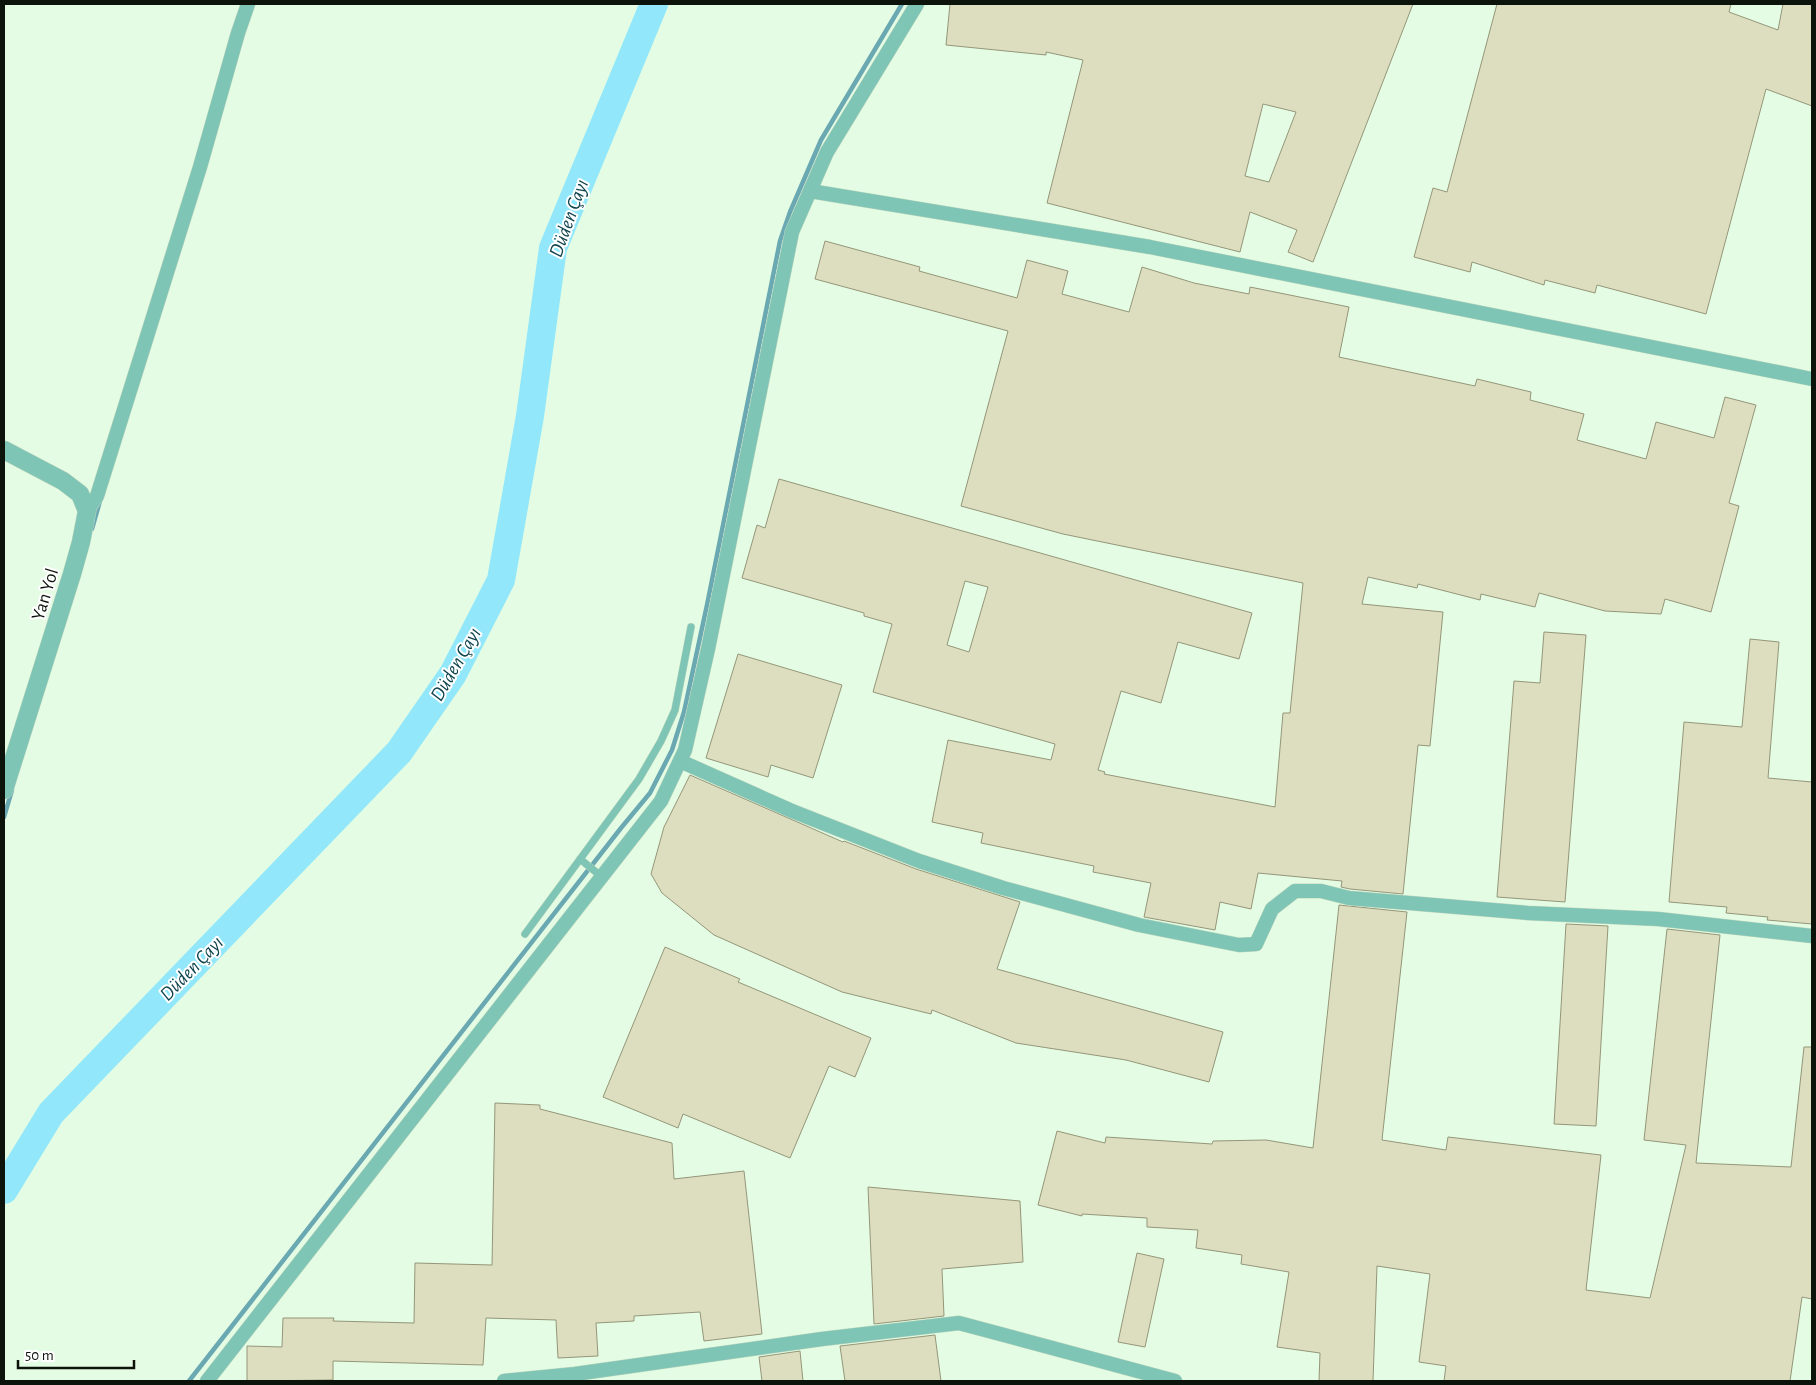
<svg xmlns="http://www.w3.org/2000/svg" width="1816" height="1385" viewBox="0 0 1816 1385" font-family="'Alegreya Sans',sans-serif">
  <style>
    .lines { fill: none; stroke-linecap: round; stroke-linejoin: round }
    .stream { stroke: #6aa8b2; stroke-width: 4.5 }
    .river { stroke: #92e8fa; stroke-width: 28 }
    .building { fill: #dddebf; stroke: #949679; fill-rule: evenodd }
    .service-casing { stroke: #c1d7c0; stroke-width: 8 }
    .minor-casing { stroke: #c1d7c0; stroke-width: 15 }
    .tertiary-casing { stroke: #c1d7c0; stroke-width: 19 }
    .service { stroke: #7ec5b5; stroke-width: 7 }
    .minor { stroke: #7ec5b5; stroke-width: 14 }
    .tertiary { stroke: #7ec5b5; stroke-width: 18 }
    .labels { text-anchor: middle; stroke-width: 4; stroke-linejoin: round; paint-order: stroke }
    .street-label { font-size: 19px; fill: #0b130b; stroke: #fff }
    .water-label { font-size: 20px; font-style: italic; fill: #10444e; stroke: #fff }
  </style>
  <rect width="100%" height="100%" fill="#e4fce3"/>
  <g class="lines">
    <path class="stream" d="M92,529L100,501
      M4,817L12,790
      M189,1381L621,828L650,793L672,750L684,712L707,605L780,241L790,212L821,140L902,4"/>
    <path class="river" d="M4,1190L51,1113L399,752L453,674L501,580L530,416L553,248L654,4"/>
  </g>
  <path class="building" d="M950,4H1413L1313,262L1288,252L1297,230L1250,212L1240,252L1047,203L1083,60L1046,52V55L946,45ZM1263,104L1296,112L1269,182L1245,176Z
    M1497,4H1731L1729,12L1778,30L1783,4H1812V106L1766,89L1706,314L1597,285L1595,293L1545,280L1544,285L1472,262L1470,272L1414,257L1433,188L1447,192Z
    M825,241L920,267L919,271L1017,298L1027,260L1068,271L1062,294L1129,312L1142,267L1194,283L1249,294L1250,287L1349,307L1339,357L1475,386L1477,379L1531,392L1530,400L1584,414L1577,440L1646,459L1656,422L1714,438L1725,397L1756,405L1729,503L1739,506L1711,612L1665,599L1661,614L1605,611L1539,593L1535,607L1481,594L1480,600L1418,584L1417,588L1368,577L1362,604L1443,612L1430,746L1418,745L1403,894L1350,889L1341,887L1342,881L1258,873L1251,909L1220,902L1215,930L1144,917L1151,883L1093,872L1094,866L981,843L983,833L932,822L948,740L1051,760L1055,744L873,692L892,624L864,616V613L742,578L757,525L765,528L779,479L1252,613L1239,659L1178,642L1161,703L1121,691L1098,770L1105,772L1104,774L1275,807L1283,713H1290L1303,583L1063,534L961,506L1008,331L815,279ZM965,581L988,587L969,652L947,645Z
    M1544,632L1586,635L1565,902L1497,897L1514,681L1540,683Z
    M1750,639L1779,642L1768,778L1812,782V924L1767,920L1768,917L1726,913L1727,907L1669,902L1684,722L1742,727Z
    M738,654L842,685L813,778L771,765L768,777L706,758Z
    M690,775L843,842L844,841L916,869L1020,902L997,969L1223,1032L1209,1082L1126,1060L1016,1043L932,1010L931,1014L842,992L714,935L662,893L651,874L664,827Z
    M1339,905L1407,912L1382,1140L1446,1150L1448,1137L1601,1155L1586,1290L1650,1298L1686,1145L1644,1140L1667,929L1720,935L1696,1163L1791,1167L1804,1047H1812V1299L1802,1297L1790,1381H1444L1446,1366L1419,1362L1430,1274L1377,1266L1373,1381H1319L1320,1353L1277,1347L1289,1272L1241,1264L1242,1255L1196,1248L1198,1230L1147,1227V1218L1082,1214V1216L1038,1205L1057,1131L1105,1143L1106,1137L1212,1144L1213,1141L1266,1140L1313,1148Z
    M1566,924L1608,926L1596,1126L1554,1124Z
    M665,947L740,979L738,982L871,1038L855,1077L829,1066L790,1158L683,1114L678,1128L603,1097Z
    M495,1103L540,1105V1109L672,1143L674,1179L744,1171L762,1334L704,1341L700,1312L634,1316V1321L596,1323L598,1356L558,1358L556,1320L486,1318L483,1365L333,1361V1380L247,1381V1346L282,1347L283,1318H334L333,1321L414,1323L415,1263L492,1265Z
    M868,1187L1020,1201L1023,1262L942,1269L944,1316L874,1324Z
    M1137,1253L1164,1259L1145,1347L1118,1342Z
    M935,1335L941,1381H845L840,1346Z
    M800,1351L803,1381H762L759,1357Z"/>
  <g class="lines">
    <defs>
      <path id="service" d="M580,859L602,877
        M525,934L639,779L661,741L675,710L691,627"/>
      <path id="minor" d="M810,191L1150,247L1812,379
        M87,511L97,496L200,167L238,33L248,4
        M680,761L792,811L919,861L1003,888L1139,925L1239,945L1256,944L1272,909L1295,891H1321L1349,898L1528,913L1658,919L1812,936
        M207,1381L661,801L685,750L708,649L792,232L827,152L917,4
        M504,1381L575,1374L822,1339L959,1323L1175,1381"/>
      <path id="tertiary" d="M4,450L63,481L80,494L87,511L81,542L72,574L4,790"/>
    </defs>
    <use href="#service" class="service-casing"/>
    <use href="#minor" class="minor-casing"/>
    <use href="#tertiary" class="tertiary-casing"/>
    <use href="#service" class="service"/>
    <use href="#minor" class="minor"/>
    <use href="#tertiary" class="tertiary"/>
  </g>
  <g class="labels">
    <g class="street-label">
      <text transform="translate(44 594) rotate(-73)" y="7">Yan Yol</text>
    </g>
    <g class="water-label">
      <text transform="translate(568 218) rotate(-70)" y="7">Düden Çayı</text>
      <text transform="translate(455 664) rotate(-60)" y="7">Düden Çayı</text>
      <text transform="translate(191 968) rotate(-46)" y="7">Düden Çayı</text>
    </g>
  </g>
  <rect width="1816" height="1385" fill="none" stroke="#0b130b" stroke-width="10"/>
  <path d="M18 1360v8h116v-8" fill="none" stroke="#0b130b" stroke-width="2.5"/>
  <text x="25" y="1360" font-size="15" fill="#0b130b" stroke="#ffffff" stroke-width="4" paint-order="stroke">50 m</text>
</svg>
